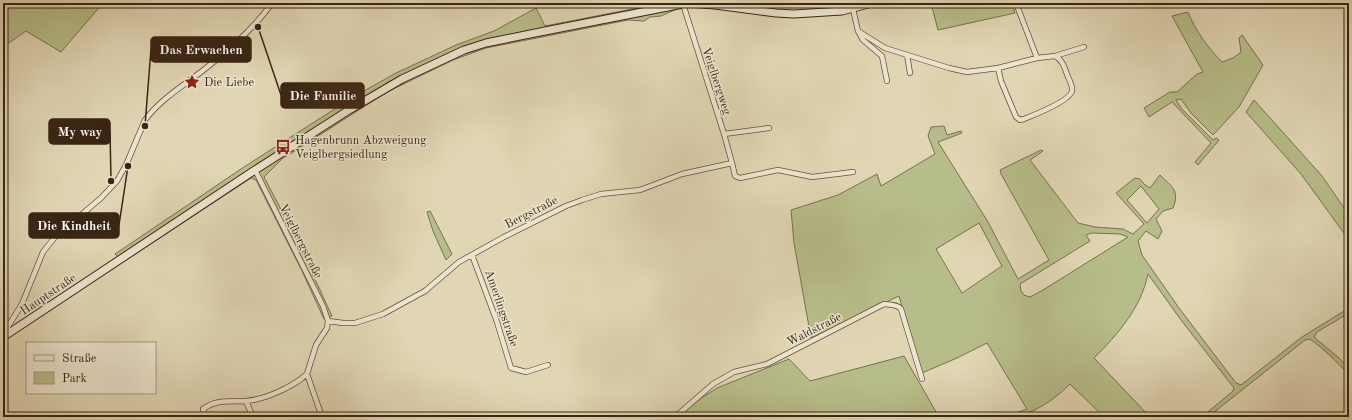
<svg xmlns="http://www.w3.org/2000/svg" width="1352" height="420" viewBox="0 0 1352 420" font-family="'Old Standard TT',serif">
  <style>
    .green { fill: #b7bd8a; stroke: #78714f; fill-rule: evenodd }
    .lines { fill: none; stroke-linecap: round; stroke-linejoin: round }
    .street-casing { stroke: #63513c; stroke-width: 6 }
    .secondary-casing { stroke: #392514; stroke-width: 9 }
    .street { stroke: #ece4ce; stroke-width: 4.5 }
    .secondary { stroke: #ece4ce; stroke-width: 7 }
    .labels { text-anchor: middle; stroke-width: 3; stroke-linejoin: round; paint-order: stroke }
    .street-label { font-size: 12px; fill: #392514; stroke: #ece4ce }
    .poi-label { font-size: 12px; fill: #392514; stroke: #ece4ce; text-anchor: start }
    .leader { fill: none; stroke: #392514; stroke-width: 1.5 }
    .callout-dot { fill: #392514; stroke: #ece4ce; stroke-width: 1.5 }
    .callout { fill: #392514; stroke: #392514; stroke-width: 1.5 }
    .callout-label { font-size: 13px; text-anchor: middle; font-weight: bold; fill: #fff }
  </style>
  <rect width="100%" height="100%" fill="#e1d6b4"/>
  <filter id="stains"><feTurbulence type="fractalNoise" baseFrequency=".005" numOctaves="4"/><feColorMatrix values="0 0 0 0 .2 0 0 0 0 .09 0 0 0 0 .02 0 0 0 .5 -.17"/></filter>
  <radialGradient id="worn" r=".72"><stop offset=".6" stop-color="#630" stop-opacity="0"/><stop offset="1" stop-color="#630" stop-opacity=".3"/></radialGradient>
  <path class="green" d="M3,3H103L61,52L26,31L3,47Z
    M663,3H683L685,9L679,8L661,16L650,17L644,21L628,20L486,48L453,60L387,92L293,152L283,158L264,177L296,238L332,316L324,319L302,271L256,180L251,178L123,262L115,254L244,167L355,96L396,73L456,45L494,31L536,8L545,26Z
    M931,3H1012L1015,13L938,30Z
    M1188,12C1195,30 1208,48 1222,62L1233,58L1241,52L1239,38L1242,35L1263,65L1239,107L1213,135L1191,113L1181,99L1176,100L1181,108L1213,140L1216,138L1219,140L1198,165L1195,162L1211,143L1172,102L1149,117L1144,108L1170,92H1177L1197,74L1203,72L1172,16Z
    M1254,100L1322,176L1349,215V240L1301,174L1246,112Z
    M944,126L947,135L961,131L962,133L938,142L988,222L1018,279L1049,260L1001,174L1000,170L1041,150L1043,151L1030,160L1078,223L1095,227L1123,229L1133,234L1144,224L1116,193L1135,178L1140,179L1144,184L1150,188L1160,175C1172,187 1180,190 1173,208L1163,211L1156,219L1162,231L1158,239L1146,231L1138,241L1142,255L1179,308L1236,383L1241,385L1302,337L1349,308V313L1317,332L1314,337L1339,358L1349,368V375C1337,362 1324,349 1310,339L1305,340L1208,417H1202L1233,391L1234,388L1181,320L1148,274C1141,308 1118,334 1094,358L1150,417H1104L1070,384C1053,401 1030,417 1005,417L1027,409L987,343L957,358L922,373L899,296L811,338L794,243L791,210L838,195L877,174L881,186L935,154L928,136L931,127ZM1141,186L1159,209L1147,223L1127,200ZM979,223L1002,266L962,293L936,249ZM1092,233L1120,234L1128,237L1043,290L1030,297L1024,295L1021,291L1020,284L1090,241L1086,235Z
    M430,211L452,254L446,260L433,231L427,212Z
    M904,356L939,417H672L717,388L789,359L810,381Z"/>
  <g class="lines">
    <defs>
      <path id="street" d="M1016,3L1037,58
        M683,4L724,134L732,163
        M853,9L858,31L885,48L949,68L967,72L998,68L1037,58L1055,56C1063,60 1065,69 1068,77C1070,81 1073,87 1072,91C1070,101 1034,115 1024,119L1020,120L1016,117L1001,81L998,68
        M858,31L863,40L882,56L887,81
        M907,55L910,73
        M1055,56L1084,47
        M724,134L769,128
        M3,159L4,158
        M255,170L323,306L328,321
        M472,255L497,322L511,368L526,372L548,365
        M328,321L343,323H355L383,314L425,291L459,262L504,237L566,206L582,200L601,194L640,190L682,174L732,163L735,176L740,178L778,170L812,177L853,172
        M4,336V333L22,304L43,252L55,237L101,198L117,181L126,165L145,120C160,100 181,87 201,72C227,52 253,30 272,3
        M246,401L253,417
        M205,417L203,409C217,399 229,402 245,401C264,400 293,387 307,374
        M322,417L307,374L316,345L327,328L328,321
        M675,417L713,384L734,372L767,364L884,304C890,305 897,304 901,309L922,379"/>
      <path id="secondary" d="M3,337L255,170L349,110L402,79L464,50L486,43L545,31L688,3L715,5L776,13L794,14L842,11L872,3"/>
    </defs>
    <use href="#street" class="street-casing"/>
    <use href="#secondary" class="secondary-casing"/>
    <use href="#street" class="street"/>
    <use href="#secondary" class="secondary"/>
  </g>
  <defs>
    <symbol id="sight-bare" viewBox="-9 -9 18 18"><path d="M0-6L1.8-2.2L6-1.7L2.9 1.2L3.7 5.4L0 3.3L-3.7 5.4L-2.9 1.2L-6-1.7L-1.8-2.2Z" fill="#8f2418" stroke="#ece4ce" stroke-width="2.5" paint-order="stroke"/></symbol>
    <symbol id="bus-bare" viewBox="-9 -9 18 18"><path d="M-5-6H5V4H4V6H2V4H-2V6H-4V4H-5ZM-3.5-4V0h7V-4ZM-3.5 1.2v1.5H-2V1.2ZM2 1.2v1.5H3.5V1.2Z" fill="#8f2418" stroke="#ece4ce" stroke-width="2.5" paint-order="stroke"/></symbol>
  </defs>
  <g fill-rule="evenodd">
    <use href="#sight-bare" x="181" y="71" width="22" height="22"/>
    <use href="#bus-bare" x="272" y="136" width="22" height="22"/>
  </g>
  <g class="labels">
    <g class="street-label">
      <text transform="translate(717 81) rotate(72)" y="4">Veiglbergweg</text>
      <text transform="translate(531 212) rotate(-27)" y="4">Bergstraße</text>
      <text transform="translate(301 241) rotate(63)" y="4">Veiglbergstraße</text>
      <text transform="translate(48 294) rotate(-34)" y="4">Hauptstraße</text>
      <text transform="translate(502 308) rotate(71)" y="4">Amerlingstraße</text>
      <text transform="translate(814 329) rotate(-27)" y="4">Waldstraße</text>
    </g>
    <g class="poi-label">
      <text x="204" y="86">Die Liebe</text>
      <text x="295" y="144">Hagenbrunn Abzweigung<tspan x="295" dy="14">Veiglbergsiedlung</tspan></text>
    </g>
  </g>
  <path class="leader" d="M145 126L151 49M258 27L281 95M111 181L110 131M128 166L119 225"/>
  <g class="callout-dot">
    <circle cx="145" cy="126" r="4"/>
    <circle cx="258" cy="27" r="4"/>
    <circle cx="111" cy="181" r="4"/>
    <circle cx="128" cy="166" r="4"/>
  </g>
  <g class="callout">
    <rect x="151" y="37" width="100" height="25" rx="4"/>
    <rect x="281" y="83" width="83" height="25" rx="4"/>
    <rect x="49" y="119" width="61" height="25" rx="4"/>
    <rect x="29" y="213" width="90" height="25" rx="4"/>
  </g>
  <g class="callout-label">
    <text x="201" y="54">Das Erwachen</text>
    <text x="323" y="100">Die Familie</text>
    <text x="80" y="136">My way</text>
    <text x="74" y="230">Die Kindheit</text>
  </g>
  <rect width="1352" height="420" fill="none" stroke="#e1d6b4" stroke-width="16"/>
  <rect x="4" y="4" width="1344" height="412" fill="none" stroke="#392514" stroke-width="2"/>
  <rect x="8" y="8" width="1336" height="404" fill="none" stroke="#392514"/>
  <rect x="26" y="342" width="130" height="52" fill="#ece4ce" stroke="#a49884"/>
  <rect x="34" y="355" width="20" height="6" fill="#ece4ce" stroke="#a49884"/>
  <text x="62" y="362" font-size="12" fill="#392514">Straße</text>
  <rect x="34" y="372" width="20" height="12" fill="#b7bd8a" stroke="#a49884"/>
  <text x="62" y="382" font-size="12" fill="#392514">Park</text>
  <rect width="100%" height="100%" filter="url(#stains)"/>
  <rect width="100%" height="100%" fill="url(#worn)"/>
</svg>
